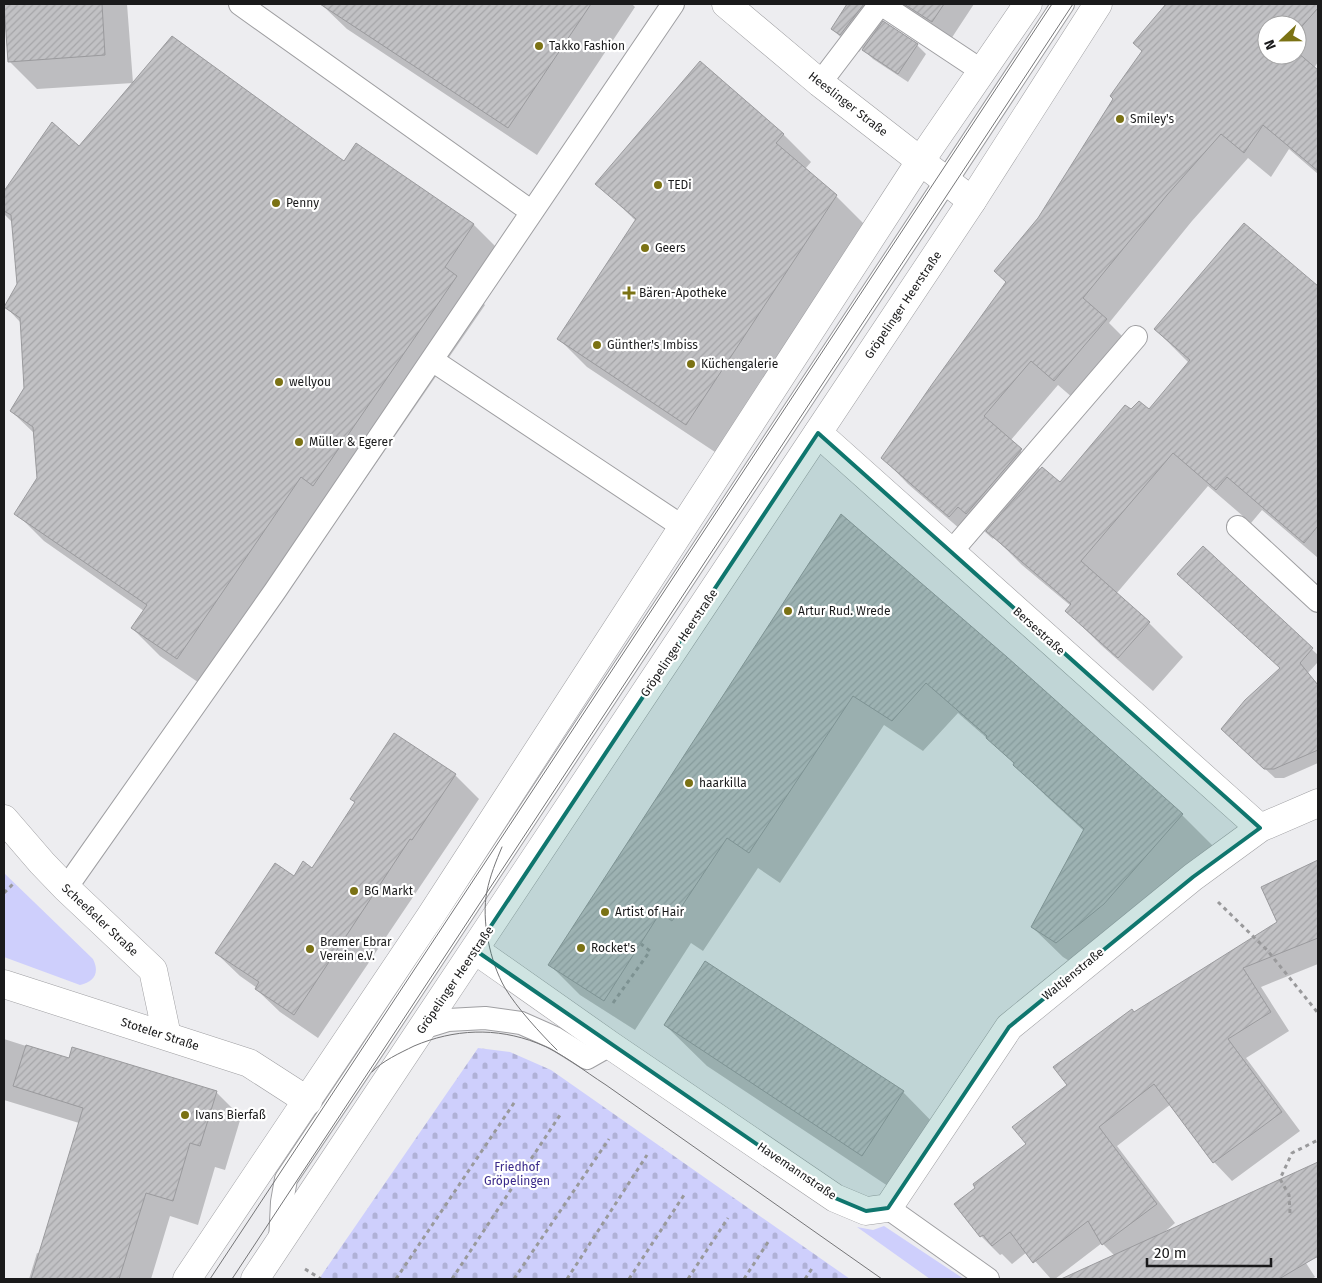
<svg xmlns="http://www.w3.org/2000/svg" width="1322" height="1283" viewBox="0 0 1322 1283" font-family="'Fira Sans',sans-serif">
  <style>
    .green { fill: #cecffc }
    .cemetery { fill: url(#cemetery-stones) }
    .shadow { fill: #0003; fill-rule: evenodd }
    .building { fill: url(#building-hatch); stroke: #9a9a9d }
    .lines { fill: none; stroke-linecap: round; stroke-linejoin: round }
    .lane-casing { stroke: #9f9fa2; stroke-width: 24 }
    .street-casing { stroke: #9f9fa2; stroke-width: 29 }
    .secondary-casing { stroke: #9f9fa2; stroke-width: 29 }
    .path { stroke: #99999b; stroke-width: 3; stroke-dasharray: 4 4; stroke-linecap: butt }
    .lane { stroke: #fff; stroke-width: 22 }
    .street { stroke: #fff; stroke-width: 28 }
    .secondary { stroke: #fff; stroke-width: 28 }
    .tram { stroke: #757577; stroke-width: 1 }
    .marked { fill: #0f766e; fill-opacity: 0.2; stroke: #0f766e; stroke-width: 4; stroke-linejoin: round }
    .poi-dot { fill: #7b7214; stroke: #fff; stroke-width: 2 }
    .labels { text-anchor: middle; stroke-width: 4.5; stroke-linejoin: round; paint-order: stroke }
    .poi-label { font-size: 12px; fill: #1a1a1b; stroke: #fff; text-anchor: start }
    .street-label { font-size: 12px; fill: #1a1a1b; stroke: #fff }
    .park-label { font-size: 12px; fill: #3b2a8b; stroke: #fff }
  </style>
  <defs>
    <pattern id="cemetery-stones" width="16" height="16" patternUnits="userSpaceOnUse" patternTransform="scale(1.25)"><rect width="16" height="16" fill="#cecffc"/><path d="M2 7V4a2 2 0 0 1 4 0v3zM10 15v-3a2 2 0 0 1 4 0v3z" fill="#b0b1d7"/></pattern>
    <pattern id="building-hatch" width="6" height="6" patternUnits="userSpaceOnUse" patternTransform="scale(1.25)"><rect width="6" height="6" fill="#c1c1c4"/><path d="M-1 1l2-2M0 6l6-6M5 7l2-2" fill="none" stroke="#a5a5a8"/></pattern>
  </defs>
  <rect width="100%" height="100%" fill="#ededf0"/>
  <path class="green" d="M4,873L93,959C100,973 94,982 80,985L4,957Z
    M884,1226L964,1279H930L857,1227L873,1230Z"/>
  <path class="cemetery" d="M478,1048L510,1052L551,1070L850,1279H319Z"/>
  <path class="shadow" d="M5,4H127L133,83L37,89L9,61Z
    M321,4H632L635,7L537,155L347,29Z
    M849,4H974L951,39L888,14L882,22L917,45L926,54L908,82L873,59L862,48L859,52L851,47L832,29Z
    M1167,4H1318V62L1314,68L1318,72V115L1312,122L1318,127V174L1289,149L1271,177L1248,158L1192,221L1109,323L1132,346L1081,405L1058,385L1010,441L1041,470L1060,484L1131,411H1149L1189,363L1155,329L1244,225L1318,288V558L1262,510L1251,523L1208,486L1116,594L1149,623L1183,657L1153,691L1101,645L1067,611L1071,606L1022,565L994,537L993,539L984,531L975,542L908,484L883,458L1007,283L1039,218L1143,52L1134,43ZM1267,25H1297V55H1267Z
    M53,124L79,148L345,162L357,145L474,225L502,253L474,294L485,305L342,513L330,505L205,687L160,656L132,628L144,611L44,541L16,513L39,479L35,434L11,411L25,388L21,323L5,306L19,285L13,223L4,214V193Z
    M783,134L811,162L805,169L836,196L864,224L715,452L587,367L559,339L636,221L597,184Z
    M842,515L1006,658L1182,815L1213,846L1088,973L1063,957L1032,927L1084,831L1045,795L1004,753L958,713L923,751L884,725L780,883L758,868L703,951L691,943L635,1030L580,995L549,964Z
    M1203,548L1318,655V662L1308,673L1318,685V763L1284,778H1275L1232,738L1281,668Z
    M455,775L479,799L318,1038L280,1012L256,989L257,988L240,976L216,953L294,877L313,869Z
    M1318,862V964L1261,987L1289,1031L1246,1058L1300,1131L1232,1181L1214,1162L1171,1104L1117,1146L1175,1223L1160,1236L1318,1163V1257L1306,1263L1315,1277L1312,1279H1124L1111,1258L1115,1256L1102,1243L1055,1279H1051L1027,1252L1012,1264L1002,1254L1000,1255L981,1236L956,1204L1028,1144L1069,1085L1134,1013L1278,922L1263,887Z
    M706,963L903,1092L944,1134L903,1196L707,1066L665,1025Z
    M4,1039L70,1060L216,1092L241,1117L225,1170L215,1167L198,1225L170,1216L151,1279H29L37,1253L40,1254L79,1123L4,1100Z"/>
  <path class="building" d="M4,4H102L105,55L8,62Z
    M320,4H591L508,128Z
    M847,4H864L840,35L831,29Z
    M904,4H944L932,22Z
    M1166,4H1318V8L1297,32V25H1267V55H1297V52L1318,70V171L1263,125L1244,153L1221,134L1167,195L1083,298L1107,319L1054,381L1031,361L984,416L1022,449L966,514L958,507L949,517L881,458L933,383L1006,282L994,271L1038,218L1048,202L1113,99L1110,96L1142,51L1133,43Z
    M883,21L918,44L898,74L862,50Z
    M172,36L344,161L356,143L474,224L445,267L457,276L313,486L301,477L177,659L131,628L147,605L14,514L37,478L33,427L10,411L24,388L20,318L4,307L17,284L11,215L4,211V191L52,122L79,146Z
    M700,61L784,134L776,143L837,195L686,425L557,339L636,219L595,184Z
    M1244,223L1318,286V526L1304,543L1227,477L1216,490L1173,453L1081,561L1150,622L1118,658L1065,611L1071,604L986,531L1042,467L1060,482L1125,405L1131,409L1139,401L1149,409L1190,360L1154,329Z
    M841,514L1007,657L1183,814L1104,904L1056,943L1031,927L1084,829L1013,765L1014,763L986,738L987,736L926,683L892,721L853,696L749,853L727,838L672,921L660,913L604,1001L548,965Z
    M1203,546L1313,648L1300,663L1318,685V750L1274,769H1264L1221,729L1245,700L1280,668L1177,574Z
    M394,733L456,774L412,840L410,839L294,1015L255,989L259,982L215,953L275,863L294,876L303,861L312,868L355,802L350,799Z
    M1318,860V938L1243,968L1271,1012L1228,1039L1282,1112L1213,1163L1154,1084L1099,1127L1157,1204L1102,1245L1088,1221L1033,1263L1010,1232L992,1246L983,1235L980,1237L954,1204L975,1188L973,1184L1026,1144L1012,1127L1067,1085L1053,1067L1132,1009L1134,1012L1277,922L1261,887Z
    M705,961L904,1091L862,1156L664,1025Z
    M26,1045L69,1058L72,1047L217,1091L200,1146L190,1143L173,1201L146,1193L119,1279H31L83,1108L13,1086Z
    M1318,1162V1256L1279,1279H1061Z"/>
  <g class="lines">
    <defs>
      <path id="lane" d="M240,4L532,212
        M881,4L982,71
        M820,83L880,4
        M432,360L683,527
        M1238,527L1318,601
        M951,552L1136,337
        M66,888L275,591L673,4
        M422,1028L448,1020L485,1018L521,1023L555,1038L587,1058L610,1045
        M888,1208L988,1279
        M280,1242L282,1202L286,1179L367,1058L1063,4"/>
      <path id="street" d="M726,4L820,83L972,201
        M818,433L1260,828
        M4,819L42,863L66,888L153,970L167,1036
        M475,950L610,1045L835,1198L866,1211L888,1208L1009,1027L1193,877L1260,828L1318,803
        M4,984L249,1063L308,1101"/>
      <path id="secondary" d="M187,1279L430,917L921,160L1028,4
        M255,1279L972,201L1098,4"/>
    </defs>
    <use href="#lane" class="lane-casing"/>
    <use href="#street" class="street-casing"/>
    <use href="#secondary" class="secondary-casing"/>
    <path class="path" d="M4,893L13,884
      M1218,902L1267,950L1318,1013
      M613,1003L650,951L641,944
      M1290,1213L1289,1195L1280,1179L1292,1153L1318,1140
      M305,1269L321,1279
      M396,1279L516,1100
      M452,1279L562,1112
      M514,1279L609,1139
      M567,1279L647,1155
      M629,1279L686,1192
      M688,1279L728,1218
      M744,1279L770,1239
      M805,1279L813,1267"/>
    <use href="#lane" class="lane"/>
    <use href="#street" class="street"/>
    <use href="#secondary" class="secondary"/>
    <path class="tram" d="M502,847C496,861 490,876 487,891C481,920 490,962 505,988C517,1008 540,1033 557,1050
      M372,1072C382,1061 400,1053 414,1046C454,1029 496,1027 537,1043C561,1052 584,1071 606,1085L882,1279
      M210,1279L1052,4
      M232,1279L1073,4"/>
  </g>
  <path class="marked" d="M818,433L1260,828L1193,877L1009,1027L888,1208L866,1211L835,1198L475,950Z"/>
  <g class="poi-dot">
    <circle cx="539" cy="46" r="5"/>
    <circle cx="1120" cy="119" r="5"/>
    <circle cx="658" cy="185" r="5"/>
    <circle cx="276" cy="203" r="5"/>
    <circle cx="645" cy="248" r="5"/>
    <path d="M626.5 285.5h5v5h5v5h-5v5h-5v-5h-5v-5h5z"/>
    <circle cx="597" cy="345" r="5"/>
    <circle cx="691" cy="364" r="5"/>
    <circle cx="279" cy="382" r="5"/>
    <circle cx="299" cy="442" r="5"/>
    <circle cx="788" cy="611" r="5"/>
    <circle cx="689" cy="783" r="5"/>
    <circle cx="354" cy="891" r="5"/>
    <circle cx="605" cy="912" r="5"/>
    <circle cx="581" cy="948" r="5"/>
    <circle cx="310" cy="949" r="5"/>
    <circle cx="185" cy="1115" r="5"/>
  </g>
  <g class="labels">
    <g class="poi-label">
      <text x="549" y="50">Takko Fashion</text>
      <text x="1130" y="123">Smiley's</text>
      <text x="668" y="189">TEDi</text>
      <text x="286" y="207">Penny</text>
      <text x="655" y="252">Geers</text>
      <text x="639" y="297">Bären-Apotheke</text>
      <text x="607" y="349">Günther's Imbiss</text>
      <text x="701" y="368">Küchengalerie</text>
      <text x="289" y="386">wellyou</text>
      <text x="309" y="446">Müller &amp; Egerer</text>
      <text x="798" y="615">Artur Rud. Wrede</text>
      <text x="699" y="787">haarkilla</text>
      <text x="364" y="895">BG Markt</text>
      <text x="615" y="916">Artist of Hair</text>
      <text x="320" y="946">Bremer Ebrar<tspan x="320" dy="14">Verein e.V.</tspan></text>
      <text x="591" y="952">Rocket's</text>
      <text x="195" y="1119">Ivans Bierfaß</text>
    </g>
    <g class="street-label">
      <text transform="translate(848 104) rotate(38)" y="4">Heeslinger Straße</text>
      <text transform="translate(903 305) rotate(-56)" y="4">Gröpelinger Heerstraße</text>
      <text transform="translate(1039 631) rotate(42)" y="4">Bersestraße</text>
      <text transform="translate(679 643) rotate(-56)" y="4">Gröpelinger Heerstraße</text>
      <text transform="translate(100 920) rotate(43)" y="4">Scheeßeler Straße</text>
      <text transform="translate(1073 974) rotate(-39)" y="4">Waltjenstraße</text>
      <text transform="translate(455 980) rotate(-56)" y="4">Gröpelinger Heerstraße</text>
      <text transform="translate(160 1034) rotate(18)" y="4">Stoteler Straße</text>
      <text transform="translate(797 1171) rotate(34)" y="4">Havemannstraße</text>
    </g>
    <g class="park-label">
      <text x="517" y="1171">Friedhof<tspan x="517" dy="14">Gröpelingen</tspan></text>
    </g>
  </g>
  <rect width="1322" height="1283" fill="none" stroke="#1a1a1b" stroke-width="10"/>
  <g transform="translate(1282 40) rotate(248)"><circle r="24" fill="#ffffff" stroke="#a3a3a4"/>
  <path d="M0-4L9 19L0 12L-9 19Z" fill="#7b7214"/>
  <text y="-8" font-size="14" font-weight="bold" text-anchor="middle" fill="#1a1a1b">N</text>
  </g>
  <path d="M1147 1258v8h124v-8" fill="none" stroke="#1a1a1b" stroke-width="2.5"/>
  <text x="1154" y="1258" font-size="15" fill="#1a1a1b" stroke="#ffffff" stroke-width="4" paint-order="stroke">20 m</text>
</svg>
